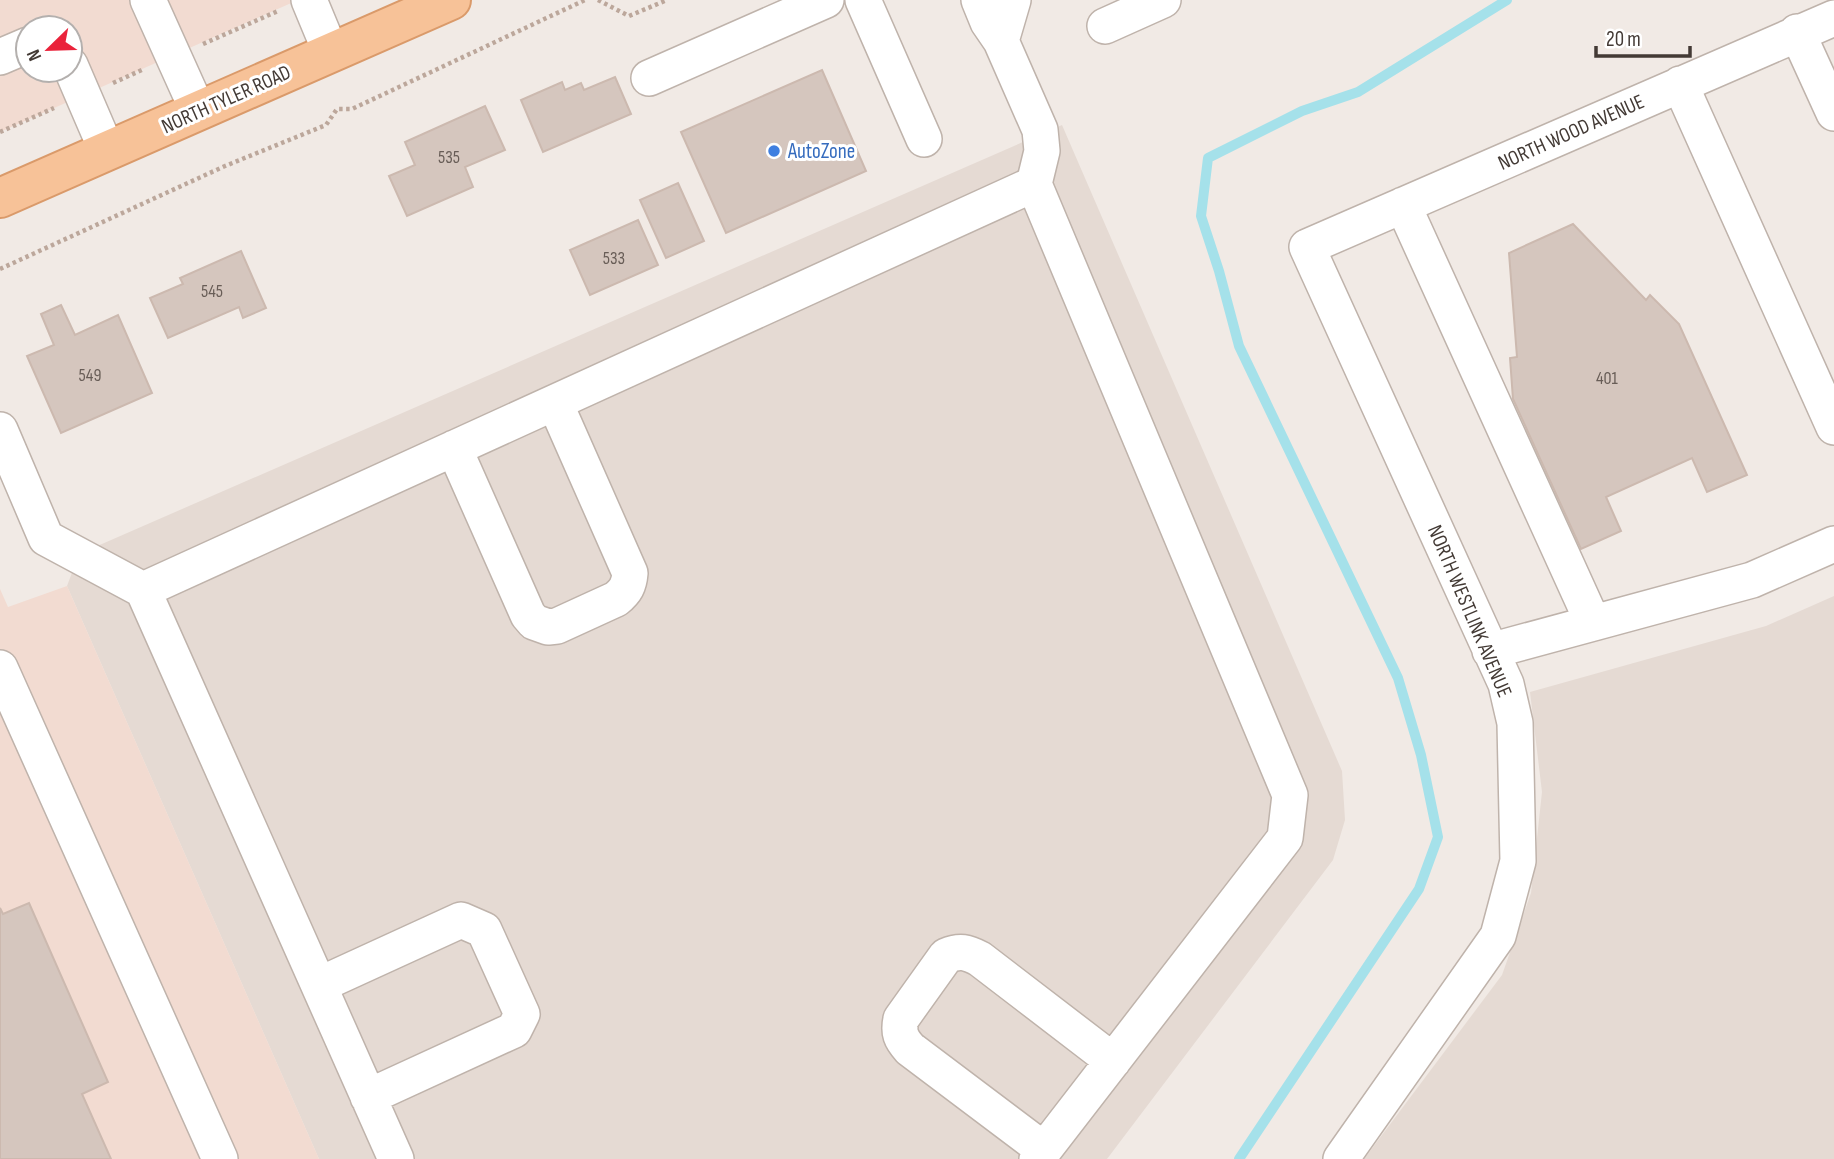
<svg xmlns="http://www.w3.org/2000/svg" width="1834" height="1159" viewBox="0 0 1834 1159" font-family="'Sofia Sans Condensed',sans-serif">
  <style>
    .residential { fill: #e5dad3 }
    .commercial { fill: #f2dbd1; fill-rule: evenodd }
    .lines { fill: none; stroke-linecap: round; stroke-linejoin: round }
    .stream { stroke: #a5e1ea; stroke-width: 10 }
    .building { fill: #d5c6be; stroke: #ccb9af; stroke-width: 2 }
    .minor-casing { stroke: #bfb3ab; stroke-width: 38 }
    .major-casing { stroke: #da9a6a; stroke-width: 42 }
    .path { stroke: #bca79b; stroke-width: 4.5; stroke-dasharray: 3.5 3.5; stroke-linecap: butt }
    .minor { stroke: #fff; stroke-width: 35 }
    .major { stroke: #f7c298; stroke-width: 38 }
    .shop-dot { fill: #3f7fe0; stroke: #fff; stroke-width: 2.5 }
    .labels { text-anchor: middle; stroke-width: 6; stroke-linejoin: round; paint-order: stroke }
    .number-label { font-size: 18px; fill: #685d57 }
    .street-label { font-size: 21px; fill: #433a35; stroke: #fff }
    .shop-label { font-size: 21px; fill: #366cbe; stroke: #fff; text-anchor: start }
  </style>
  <rect width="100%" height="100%" fill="#f1eae5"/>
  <path class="residential" d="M1062,125L1342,771L1345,820L1333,860L1107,1159H319L67,586L79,554Z
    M1834,596V1159H1364L1502,975L1531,893L1542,792L1530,692L1766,626Z"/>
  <path class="commercial" d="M0,0H298L0,132ZM28,28H70V70H28Z
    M67,586L319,1159H0V589L8,607Z"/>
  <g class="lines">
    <path class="stream" d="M1239,1159L1419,889L1438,837L1421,755L1398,678L1239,346L1219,271L1201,216L1208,158L1302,111L1358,92L1507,0"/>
  </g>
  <path class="building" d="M822,70L866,171L726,233L681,132Z
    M615,77L631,114L543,152L521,100L562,82L565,90L581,83L584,90Z
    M485,106L505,150L465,167L473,187L407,216L389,176L415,165L405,142Z
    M678,183L704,241L666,258L640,200Z
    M638,220L658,265L590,295L570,250Z
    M1573,224L1646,300L1650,295L1679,324L1747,475L1707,492L1692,458L1606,497L1621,531L1581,549L1513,399L1510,358L1517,357L1509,253Z
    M241,251L266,308L243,318L239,307L168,338L150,298L183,284L180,278Z
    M61,305L75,335L118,315L152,393L61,433L27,356L54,345L41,314Z
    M29,903L108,1082L82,1094L111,1159H0V908L3,914Z"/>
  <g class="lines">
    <defs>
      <path id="minor" d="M148,0L198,111
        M309,0L331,53
        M863,0L924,139
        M979,0L988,22L1001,41L1040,130L1042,151L1034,184
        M1105,26L1163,0
        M1797,32L1834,113
        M1001,41L1013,0
        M0,57L28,45
        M70,65L107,151
        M649,78L826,0
        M1680,84L1834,427
        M1403,205L1593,623
        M0,430L46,538L143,590
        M454,448L528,615L534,622L548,627L557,626L616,599C626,591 629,585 630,573L555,403
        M1490,651L1752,580L1834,544
        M0,668L220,1159
        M319,985L461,920L484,930L522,1014L514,1030L368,1097
        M1044,1150L910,1049C901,1039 898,1033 901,1019L946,956C960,950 967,952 980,959L1113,1061
        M396,1159L143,590L1034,184L1290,795L1285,838L1037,1159
        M1341,1159L1498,936L1518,861L1515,723L1506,684L1307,247L1834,18"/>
      <path id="major" d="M0,198L451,0"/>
    </defs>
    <use href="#minor" class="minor-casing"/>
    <use href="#major" class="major-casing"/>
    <path class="path" d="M598,0L629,16L667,0
      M203,44L278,11
      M113,83L144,69
      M0,132L54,108
      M0,269L225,166L326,125L337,109H352L585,0"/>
    <use href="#minor" class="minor"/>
    <use href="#major" class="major"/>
  </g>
  <circle class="shop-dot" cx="774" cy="151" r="7"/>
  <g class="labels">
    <g class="number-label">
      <text x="449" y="163">535</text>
      <text x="614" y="264">533</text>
      <text x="212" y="297">545</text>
      <text x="90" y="381">549</text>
      <text x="1607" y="384">401</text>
    </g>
    <g class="street-label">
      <text transform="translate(226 99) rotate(-24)" y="7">NORTH TYLER ROAD</text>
      <text transform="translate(1571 132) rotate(-24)" y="7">NORTH WOOD AVENUE</text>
      <text transform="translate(1470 611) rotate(67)" y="7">NORTH WESTLINK AVENUE</text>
    </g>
    <g class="shop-label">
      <text x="788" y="158">AutoZone</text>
    </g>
  </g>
  <g transform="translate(49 49) rotate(247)"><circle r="33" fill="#ffffff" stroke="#b4b0ae" stroke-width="2"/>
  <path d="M0-5L12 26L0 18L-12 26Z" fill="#ea233b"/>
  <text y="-10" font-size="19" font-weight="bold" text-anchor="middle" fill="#433a35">N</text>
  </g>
  <path d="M1596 46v10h94v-10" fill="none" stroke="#433a35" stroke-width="3.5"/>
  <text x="1606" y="46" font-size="21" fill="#433a35" stroke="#ffffff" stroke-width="5" paint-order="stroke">20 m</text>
</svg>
